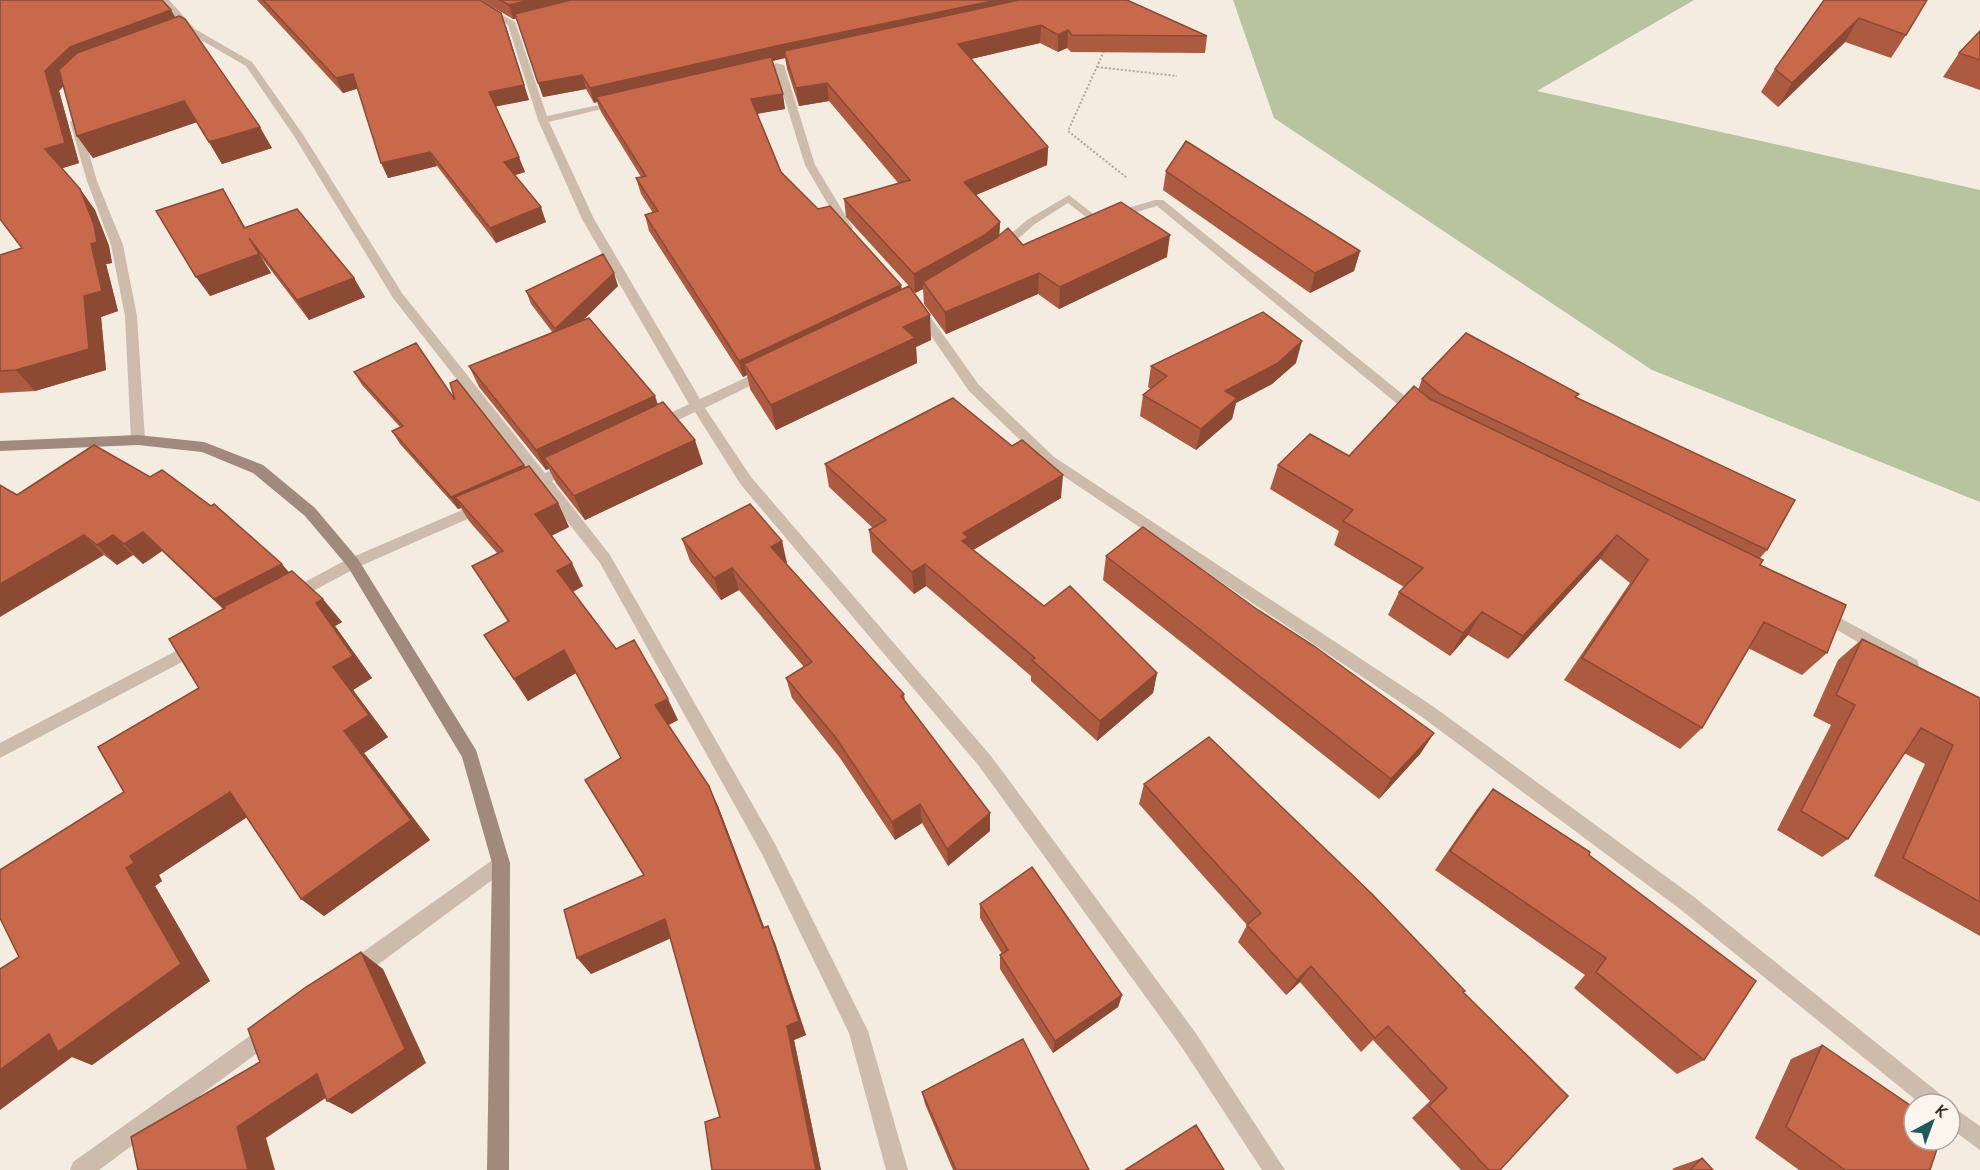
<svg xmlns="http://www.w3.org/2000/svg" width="1980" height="1170" viewBox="0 0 1980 1170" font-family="'Space Grotesk',sans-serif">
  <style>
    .green { fill: #b8c4a0 }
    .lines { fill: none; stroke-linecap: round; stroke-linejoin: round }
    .path { stroke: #b9a596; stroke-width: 2; stroke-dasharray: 2 2; stroke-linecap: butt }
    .street { fill: #cdbbac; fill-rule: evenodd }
    .secondary { fill: #a18a7d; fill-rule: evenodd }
    .wall { fill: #ac5a40; fill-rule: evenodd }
    .shaded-wall { fill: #8c4a34 }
    .building { fill: #c8694b; stroke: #8c4a34; stroke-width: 1.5 }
  </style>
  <rect width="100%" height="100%" fill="#f4ebe1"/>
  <path class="green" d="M1233,0H1694L1537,91L1980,190V502L1652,370L1274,118Z"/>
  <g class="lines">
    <path class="path" d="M1104,51L1068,131L1127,178
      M1097,67L1177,76"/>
    <path class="street" d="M160,0H169L195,29L252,62L304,136L402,293L545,473L566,464H576L578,467L576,470L552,481L610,555L774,842L868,1031L908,1170H886L849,1033L762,854L600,563L540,487L522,494L517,493L515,489L517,485L534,478L393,298L294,136L246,66L189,33Z
      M466,0H476L515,22L547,116L622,100V104L549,122L594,219L700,399L762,370H770L772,373L770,376L705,408L751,477L991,756L1195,1032L1285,1170H1262L1181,1046L979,766L741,485L695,412L662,428H652L650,425L652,422L689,404L582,219L538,120L508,25Z
      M776,63L784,65L815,165L853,228L851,230H843L805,165L774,65Z
      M75,119L80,122L97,181L123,245L137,316L145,440L138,445L131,440L125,316L111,245L87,181L70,122Z
      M1069,195L1097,217L1155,200H1163L1422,410L1424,413L1422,416H1412L1157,206L1095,224L1068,203L1035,224L1005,250H997V246L1027,220Z
      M920,307L924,308L979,385L1054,457L1434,707L1694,897L1944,1097L1947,1104H1921L1680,909L1422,717L1044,463L969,391L914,311Z
      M483,501L488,502L490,506L488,510L358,567L298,599H288L285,595L288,591L348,559Z
      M1822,608L1917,660L1919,665L1917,670L1911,672L1905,670L1817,618L1814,614L1817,610Z
      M195,641L201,642L203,647L201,652L0,758V743Z
      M501,854L507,857L510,863L507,869L360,978L353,981L346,978L343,971L346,964Z
      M268,1023L275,1026L278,1033L275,1040L99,1170H70L73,1162Z
      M1950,1105L1980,1126V1150L1950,1128Z"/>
    <path class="secondary" d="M138,435L204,442L263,465L315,508L358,559L476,750L510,863L509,1170H487L492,863L462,757L348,567L305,516L253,473L202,452L138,445L0,451V441Z"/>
  </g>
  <path class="wall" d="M0,0L175,17L272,148L222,164L197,122L93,158L77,136L63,86L59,91L79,163L62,168L80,189L95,210L109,246L112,263L106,264L118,311L101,317L106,370L35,391L0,393V255L22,248Z
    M257,0H480L529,100L495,106L525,172L515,175L546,222L496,243L437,166L388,178L358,88L343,93Z
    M481,0H1127L1207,36L1205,53L1071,52L1067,48L1058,52L1040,43L971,59L1048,147L1047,165L976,195L1000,222L999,236L1023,245L1167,257L1059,309L1038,294L946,334L924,304L923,289L915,293L911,289L931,340L916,347L917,363L776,430L750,389L747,375L743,377L649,231L645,215L653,213L641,194L636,178L641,177L601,112L597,102L594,103L586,89L543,97L517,18L513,19ZM785,58L787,69L799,106L829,101L899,184L844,199L846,217L909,286L902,290L901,285L818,209L781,172L757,114L785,109L772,61Z
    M1824,0L1906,35L1891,58L1845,42L1778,107L1761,92L1775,69Z
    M1980,31V90L1943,77L1959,53Z
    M1166,171L1360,251L1354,271L1310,293L1163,190Z
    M223,189L245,227L354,278L365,297L309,320L261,257L271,273L210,296Z
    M618,286L581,321L658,405L703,464L585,520L556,483L549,469L546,470L479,387L469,366L553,333L531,304L526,291Z
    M1296,363L1272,384L1236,403L1232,419L1196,450L1140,416L1143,395L1151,389L1148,387L1151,366Z
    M354,372L455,400L524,465L558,503L569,527L551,536L583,586L573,592L616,649L678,720L668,725L718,806L764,927L775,943L806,1035L794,1040L821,1170H712L720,1117L670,938L591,974L644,875L621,758L576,673L528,701L484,635L508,622L472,566L497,553L469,521L461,508L458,509L400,444L392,431L400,427L362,385Z
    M1422,379L1577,397L1767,550L1760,558V565L1827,653L1802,675L1748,648L1702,728L1680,749L1564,680L1630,583L1600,559L1508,659L1468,635L1450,656L1388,615L1399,592L1404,587L1334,545L1339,531L1270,489L1278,465L1349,456L1418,390Z
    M825,464L1061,498L973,550L1044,606L1157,673L1153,693L1097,741L1031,681V676L926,586L914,594L872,552L869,530L873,528L829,487Z
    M17,495L289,572L342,622L335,626L372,678L353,690L388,737L364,753L430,840L324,916L301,899L247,817L159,875L162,881L155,886L210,981L92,1065L72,1057L19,957L124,792L199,688L223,609L162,551L143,564L133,555L117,565L104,555Z
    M682,539L782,541L786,564L904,694L905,701L990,831L948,866L922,823L895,840L840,758L792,698L786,678L804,667L739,590L721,600L690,561Z
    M1106,556L1258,610L1434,733L1420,754L1379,799L1103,580Z
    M1862,639L1980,698V936L1874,876L1925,764L1904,753L1848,839L1822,857L1777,830L1831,725L1813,716L1838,660Z
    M1144,784L1463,992L1500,1170H1461L1412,1118L1430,1101L1373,1040L1361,1052L1300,982L1286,995L1238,942L1247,925L1139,804Z
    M1493,789L1589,855L1704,1060L1677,1074L1574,988L1585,975L1435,870L1477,809Z
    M980,904L1122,995L1118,1007L1053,1053L1000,969V955L1002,954L980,918Z
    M1822,1045L1930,1170H1799L1755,1138L1791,1059Z
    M922,1092L1089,1170H953L925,1104Z
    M1702,1158L1713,1170H1672L1674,1168Z"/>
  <path class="shaded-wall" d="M530,0H597L513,19L509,5Z
    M997,0H1062L784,51L785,58L599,102L596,97L597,102L594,103L590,88L776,46Z
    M171,10L182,29L83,66L59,91L79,163L60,169L45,149V71L70,47Z
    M1859,18L1845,42L1778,107L1792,83Z
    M1041,25L1040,43L958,62V44Z
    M506,26L529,100L494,107L489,92Z
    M1068,30L1067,48L1058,52V35Z
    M353,74L360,88L343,93L336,78Z
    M582,75L586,89L543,97L538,83Z
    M827,83L829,101L799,106L796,88Z
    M783,94L785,109L754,114L751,99Z
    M184,101L197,122L93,158L77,136Z
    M260,127L272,148L222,164L209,142Z
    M1048,147L1047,165L964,200V182Z
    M430,152L437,166L388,178L381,163Z
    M519,157L525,172L509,177L504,162Z
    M80,189L95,210L109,246L112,263L106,264L118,311L101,317L106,370L35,391L16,370L84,296Z
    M223,189L234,208L256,247L244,228Z
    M541,207L546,222L496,243L490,228Z
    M1000,222L999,241L923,282V289L915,293L914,274Z
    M1170,235L1167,257L1059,309L1060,287Z
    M249,238L271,273L210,296L196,277Z
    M1360,251L1354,271L1310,293L1315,273Z
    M614,273L618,286L561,342L555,329Z
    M1039,273L1038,294L946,334L945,312Z
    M354,278L365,297L309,320L297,300Z
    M901,285L902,300L744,364L747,375L743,377L739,361Z
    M930,315L931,340L916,347L917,363L776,430L771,405L903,327Z
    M1302,341L1296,363L1272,384L1236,403L1232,419L1196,450L1201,429L1225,391Z
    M655,396L662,416L544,458L549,469L546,470L536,450Z
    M695,440L703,464L585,520L574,496Z
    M524,465L530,478L455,497L461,508L458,509L451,497Z
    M1063,475L1061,498L968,553L962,541L963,533Z
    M558,503L569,527L547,538L535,514Z
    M143,532L162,551L143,564L124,544Z
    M84,535L104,555L0,617V584Z
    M113,535L133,555L117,565L97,545Z
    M1617,535L1600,559L1508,659L1523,636Z
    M782,541L787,563L777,569L771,547Z
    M572,563L583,586L568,594L557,571Z
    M282,564L298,583L232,618L214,599Z
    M925,564L926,586L914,594L912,572Z
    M732,568L739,590L721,600L714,578Z
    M323,599L342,622L335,626L372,678L353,690L388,737L364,753L430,840L324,916L301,899L344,731L316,603Z
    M1482,612L1468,635L1450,656L1463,633Z
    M564,650L576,673L528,701L514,679Z
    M1157,673L1153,693L1097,741L1100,721Z
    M668,699L678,720L665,727L655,705Z
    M1434,733L1420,754L1379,799L1391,779Z
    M709,786L718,806L771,945L763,928Z
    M230,792L255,812L159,875L162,881L155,886L210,981L92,1065L72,1057L0,1110V1070L126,868L130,856Z
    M920,804L922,823L895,840L892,822Z
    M990,813V831L948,866L947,849Z
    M665,919L676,936L591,974L577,958Z
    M768,926L775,943L806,1035L794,1040L821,1170H816Z
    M361,952L383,969L426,1063L352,1114L327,1101Z
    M1311,966L1300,982L1286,995L1297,980Z
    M1122,995L1118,1007L1053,1053L1055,1041Z
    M317,1074L342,1087L266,1138L275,1170H248L237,1127Z"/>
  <path class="building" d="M0,0H162L171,10L70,47L45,71L65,143L45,149L80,189L94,225L97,242L91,244L102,291L84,296L89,349L16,370L0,371V255L22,248L0,219Z
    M263,0H480L501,13L524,85L489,92L519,157L504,162L541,207L490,228L430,152L381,163L353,74L336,78Z
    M500,0H530L509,5Z
    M571,0H997L776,46L590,88L582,75L538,83L515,14Z
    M1019,0H1127L1207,36L1072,35L1068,30L1058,35L1041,25L958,44L1048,147L964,182L1000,222L985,235L914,274L844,199L910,180L827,83L796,88L784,51Z
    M1824,0H1927L1906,35L1859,18L1792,83L1775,69Z
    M179,16L185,19L260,127L209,142L184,101L77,136L59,70L77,53Z
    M1980,31V60L1959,53Z
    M771,57L783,94L751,99L781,172L818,209L830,206L901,285L739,361L645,215L658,211L636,178L646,176L596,97Z
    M1186,141L1360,251L1315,273L1166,171Z
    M223,189L244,228L297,209L354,278L297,300L249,238L259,254L196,277L156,211Z
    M1121,202L1170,235L1060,287L1039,273L945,312L923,282L995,239L1008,228L1023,245Z
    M603,254L614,273L555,329L526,291Z
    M909,286L930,315L903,327L915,338L771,405L744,364Z
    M1263,312L1302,341L1278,363L1225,391L1237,398L1201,429L1143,395L1167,376L1151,366Z
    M589,318L655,396L536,450L469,366Z
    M1466,333L1579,394L1575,397L1795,500L1767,550L1440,394L1422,379Z
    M416,343L455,400L450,383L457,380L524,465L451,497L392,431L403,426L354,372Z
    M1414,386L1430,399L1763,560L1760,565L1846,605L1827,653L1764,622L1702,728L1582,658L1648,560L1617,535L1523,636L1482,612L1463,633L1399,592L1423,568L1343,521L1353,510L1278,465L1310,434L1349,456Z
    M953,398L1012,446L1022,440L1063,475L963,533L968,537L962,541L1044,606L1070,586L1157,673L1100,721L1032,660L1035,658L925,564L912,572L869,530L886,520L825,464Z
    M663,402L695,440L574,496L544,458Z
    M94,445L150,477L162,470L211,506L214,504L282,564L214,599L143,532L124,544L113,535L97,545L84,535L0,584V485L17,495Z
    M529,466L558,503L535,514L572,563L557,571L616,649L634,640L668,699L655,705L709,786L763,928L768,926L799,1021L787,1026L816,1170H712L705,1122L720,1117L665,919L577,958L564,910L644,875L585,780L621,758L564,650L514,679L484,635L509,621L472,566L503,551L455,497Z
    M750,504L782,541L771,547L904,694L901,696L990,813L947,849L920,804L892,822L836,738L786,678L812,662L732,568L714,578L682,539Z
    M1143,527L1258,610L1314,646L1434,733L1391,779L1106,556Z
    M292,571L323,599L316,603L353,656L333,667L369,715L344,731L411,820L301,899L230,792L130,856L134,863L126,868L181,964L58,1052L49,1034L0,1070V969L19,957L0,918V870L124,792L98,747L199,688L169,639L225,608L223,607Z
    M1862,639L1980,698V902L1903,858L1953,745L1921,728L1848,839L1801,811L1855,705L1836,695Z
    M1209,737L1372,894L1465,991L1463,992L1568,1096L1500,1170H1489L1429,1106L1447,1088L1388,1026L1375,1038L1311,966L1297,980L1247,925L1261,913L1144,784Z
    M1493,789L1590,852L1589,855L1756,981L1704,1060L1596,972L1606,958L1450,851Z
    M1032,867L1122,995L1055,1041L1000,955L1008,950L980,904Z
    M361,952L405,1049L327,1101L317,1074L237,1127L248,1170H138L131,1137L260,1062L248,1029L306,987Z
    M1023,1039L1089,1170H956L922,1092Z
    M1822,1045L1914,1108V1140H1940L1930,1170H1845L1786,1127Z
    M1196,1125L1224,1170H1125Z
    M1702,1158L1713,1170H1690Z"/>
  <g transform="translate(1932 1122) rotate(41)"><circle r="28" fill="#fbf5ee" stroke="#aea6a0" stroke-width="1.5"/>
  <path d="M0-4.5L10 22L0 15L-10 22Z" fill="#1f5a5e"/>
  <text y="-9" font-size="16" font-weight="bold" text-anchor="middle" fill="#3b302b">K</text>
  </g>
</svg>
